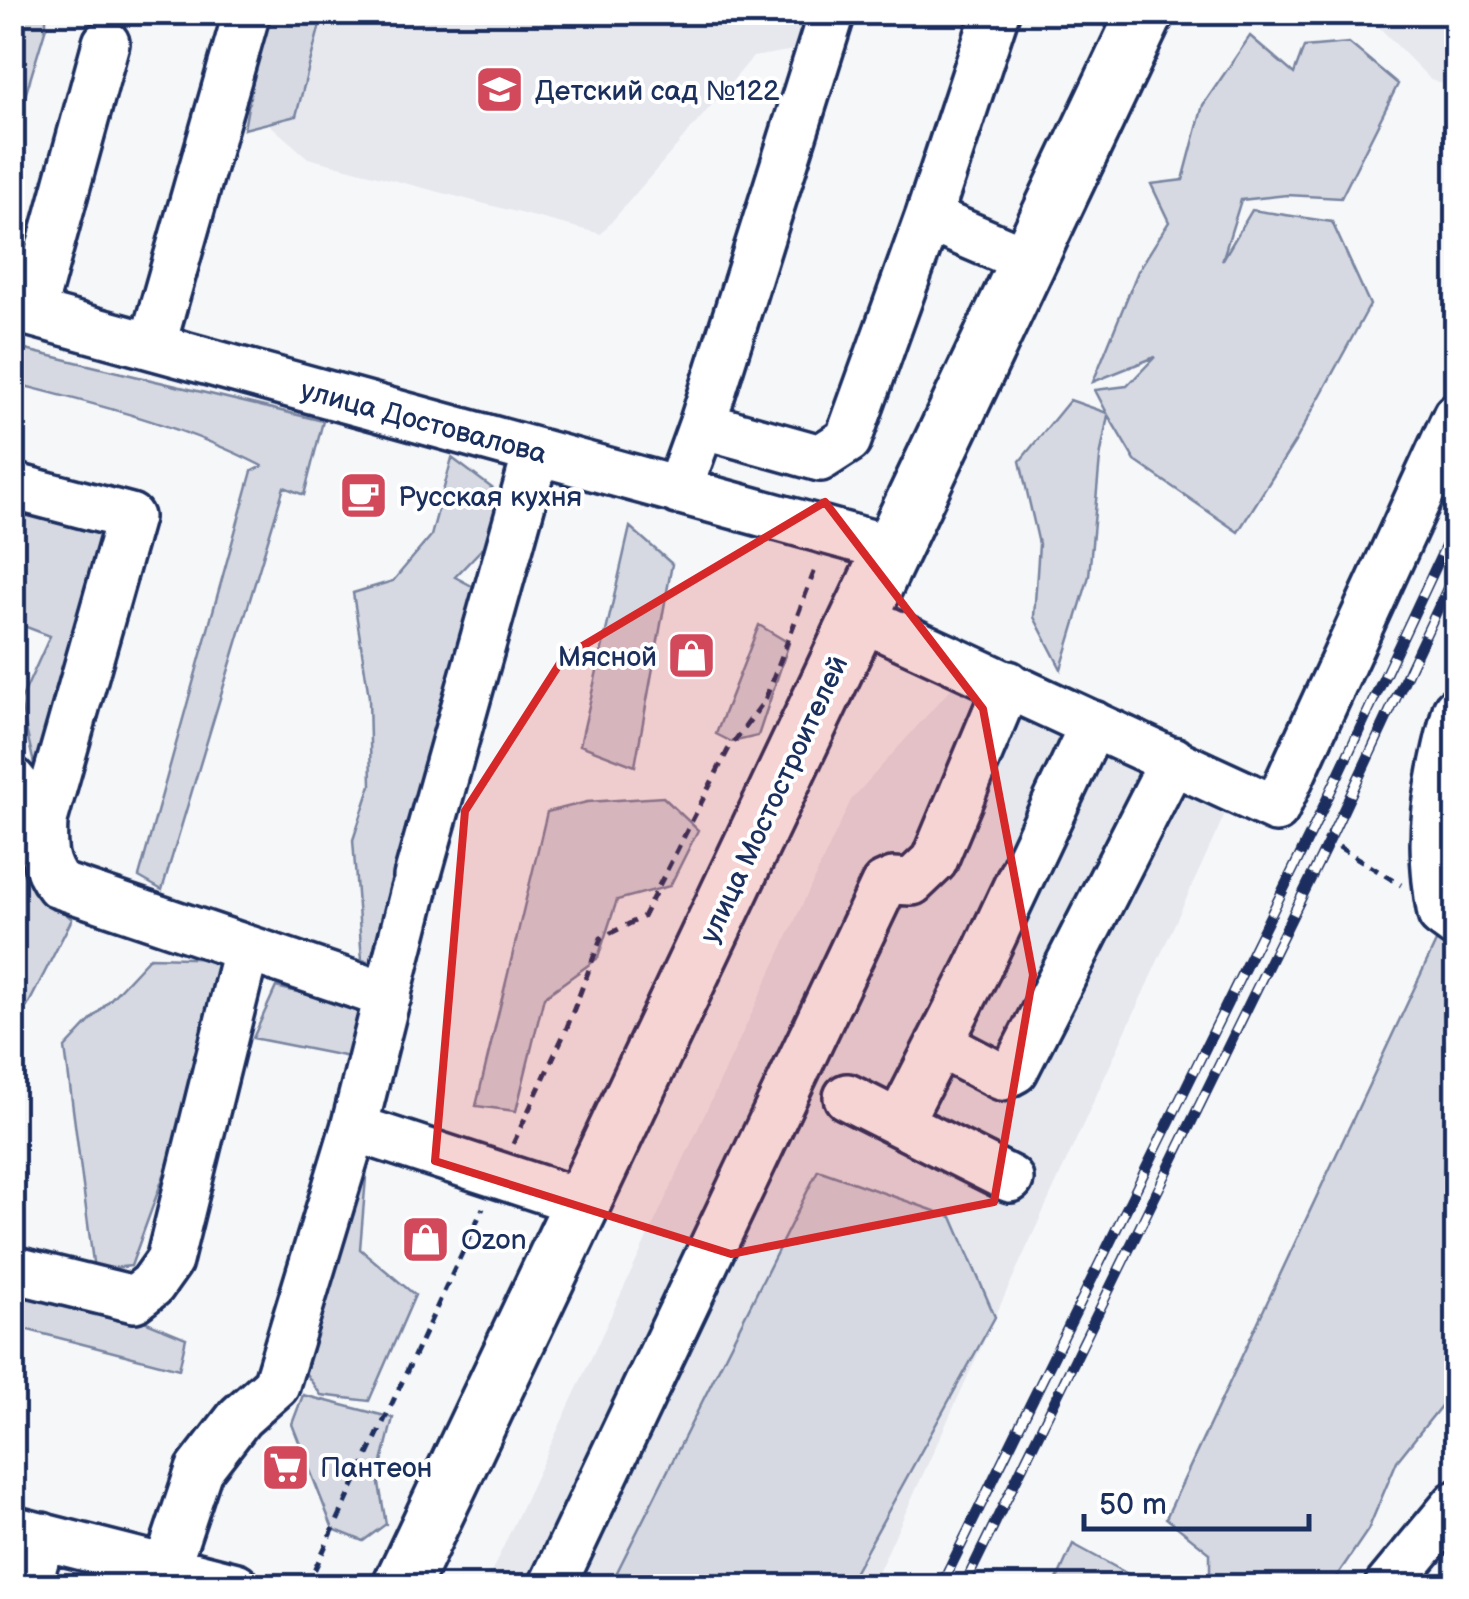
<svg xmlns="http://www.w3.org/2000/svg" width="1469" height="1599" viewBox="0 0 1469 1599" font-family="'Balsamiq Sans',sans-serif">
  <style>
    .built { fill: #e6e8ee }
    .green { fill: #d6d9e2; stroke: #7884a0; stroke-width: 2.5 }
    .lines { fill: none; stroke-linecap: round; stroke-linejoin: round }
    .minor-casing { stroke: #1b2f5e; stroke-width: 52 }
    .major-casing { stroke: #1b2f5e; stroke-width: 62 }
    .path { stroke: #1b2f5e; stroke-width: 5; stroke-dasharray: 10 8; stroke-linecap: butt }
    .minor { stroke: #fff; stroke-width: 45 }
    .major { stroke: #fff; stroke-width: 55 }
    .rail-casing { stroke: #1b2f5e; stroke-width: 11 }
    .rail { stroke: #fff; stroke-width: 8; stroke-dasharray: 22; stroke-linecap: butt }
    .marked { fill: #d62828; fill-opacity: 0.2; stroke: #d62828; stroke-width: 8; stroke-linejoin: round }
    .labels { text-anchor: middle; stroke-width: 8; stroke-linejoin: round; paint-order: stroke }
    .poi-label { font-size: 28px; fill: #1b2f5e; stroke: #fff; text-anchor: start }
    .street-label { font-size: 28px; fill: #1b2f5e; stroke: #fff }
  </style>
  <rect width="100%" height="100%" fill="#f6f7f9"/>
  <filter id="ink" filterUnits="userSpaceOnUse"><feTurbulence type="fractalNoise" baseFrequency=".01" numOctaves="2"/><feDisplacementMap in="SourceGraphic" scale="20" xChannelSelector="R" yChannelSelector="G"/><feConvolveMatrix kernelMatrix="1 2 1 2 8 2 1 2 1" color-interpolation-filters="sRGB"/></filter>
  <g filter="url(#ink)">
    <path class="built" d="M292,13H813L800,49L753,57L601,234L308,158L269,124Z
      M1365,13H1456V89L1430,79Z
      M955,684L1230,803L872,1586H485L851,800Z"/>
    <path class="green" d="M13,12L46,13V27L13,136Z
      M265,13H323L296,116L244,129Z
      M1250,36L1294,74L1304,47L1349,43L1398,84L1341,198L1287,195L1241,200L1222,261L1252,210L1332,222L1370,305L1296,440L1238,532L1135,461L1108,415L1100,458L1089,576L1061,669L1034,617L1039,544L1020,461L1070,400L1107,413L1095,390L1127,386L1155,357L1093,382L1138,271L1169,222L1151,184L1183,180L1203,105Z
      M13,347L323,421L304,495L284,487L162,890L139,877L252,471L262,466C183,425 98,405 13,383Z
      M452,458L520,509L455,577L483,592L388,967L362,960L353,840L371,785L369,697L353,593L393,581L431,536Z
      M43,514L134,541L68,767L34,764L20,702L50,636L13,622V515Z
      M630,527L672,564L635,766L580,745Z
      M759,625L789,643L758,736L732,742L716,734Z
      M663,797L698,830L670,886L617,900L598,958L544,997L516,1111L476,1106L547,812L587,802Z
      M12,835L25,876L72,919L27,1007L13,1013Z
      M1443,927L1456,938V1387L1397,1461L1368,1530L1330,1586H1210V1553L1166,1518Z
      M150,957L228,959L180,1131L131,1266L94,1270L65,1048Z
      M276,987L357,1006L359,1059L253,1038Z
      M372,1106L360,1249L415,1295L369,1401L321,1395L286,1346Z
      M818,1170L952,1217L995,1317L847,1586H610Z
      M12,1267L186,1338L179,1369L13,1326Z
      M303,1395L393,1418L378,1478L386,1524L363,1541L333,1529L292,1424Z
      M1073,1544L1150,1586H1054Z"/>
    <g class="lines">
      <defs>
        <path id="minor" d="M928,218L1029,261
          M12,308L893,549
          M32,313L106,43
          M152,346L247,12
          M702,425L820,458L848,440L928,218L996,12
          M12,486L130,517L44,820C43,846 42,864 59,885L388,996
          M678,491L702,425L832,12
          M859,617L1276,809L1456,416
          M1456,710C1437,783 1426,838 1441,914L1456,925
          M12,780L44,820
          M417,877L536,453
          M939,1044L1002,1077L1015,1070L1173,760
          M847,1097L1010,1179
          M900,1121L979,966L1093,724
          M354,1128L581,1202
          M12,1269L134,1299L152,1285L169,1261L246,950
          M12,1529L236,1586
          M166,1569L199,1470L240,1417L276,1385L354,1128L414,890
          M28,1586L42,1536
          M552,1586L884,885L893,881L912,882L934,861L1008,684
          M1388,1586L1456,1504"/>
        <path id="major" d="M401,1586L1146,12"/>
      </defs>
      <use href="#minor" class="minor-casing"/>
      <use href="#major" class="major-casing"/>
      <path class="path" d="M1308,828L1401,885
        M513,1144L566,1030L601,938L643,917L728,750L765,700L816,567
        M307,1586L483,1208"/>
      <use href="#minor" class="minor"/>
      <use href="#major" class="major"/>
      <defs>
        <path id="rail" d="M941,1586L1312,831L1456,524
          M964,1586L1329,841L1456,570"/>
      </defs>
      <use href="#rail" class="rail-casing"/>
      <use href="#rail" class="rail"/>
    </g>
  </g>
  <path class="marked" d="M825,502L983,709L1033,975L994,1202L731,1254L435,1161L465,811L564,657Z"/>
  <defs>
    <symbol id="school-square" viewBox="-11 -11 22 22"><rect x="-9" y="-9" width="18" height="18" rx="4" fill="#d1495b" stroke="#fff"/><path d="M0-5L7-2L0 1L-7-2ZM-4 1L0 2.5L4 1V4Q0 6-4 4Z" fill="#fff"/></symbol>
    <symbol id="cafe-square" viewBox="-11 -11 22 22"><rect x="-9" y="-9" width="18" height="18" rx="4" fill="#d1495b" stroke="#fff"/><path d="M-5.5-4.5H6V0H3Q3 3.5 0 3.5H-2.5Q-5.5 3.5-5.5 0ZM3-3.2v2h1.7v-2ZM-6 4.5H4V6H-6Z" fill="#fff"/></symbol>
    <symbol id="shop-square" viewBox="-11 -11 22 22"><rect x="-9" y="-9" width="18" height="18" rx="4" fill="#d1495b" stroke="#fff"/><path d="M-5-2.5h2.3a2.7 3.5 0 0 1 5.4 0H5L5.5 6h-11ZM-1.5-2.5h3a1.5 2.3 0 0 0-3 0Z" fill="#fff"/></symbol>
    <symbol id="supermarket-square" viewBox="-11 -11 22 22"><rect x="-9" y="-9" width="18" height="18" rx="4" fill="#d1495b" stroke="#fff"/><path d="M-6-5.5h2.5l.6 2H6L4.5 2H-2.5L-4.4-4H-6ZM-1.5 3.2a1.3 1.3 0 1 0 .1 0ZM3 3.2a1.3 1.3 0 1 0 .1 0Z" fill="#fff"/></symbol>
  </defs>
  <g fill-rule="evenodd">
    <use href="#school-square" x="472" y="62" width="55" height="55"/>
    <use href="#cafe-square" x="336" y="468" width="55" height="55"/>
    <use href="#shop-square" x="664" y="628" width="55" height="55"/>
    <use href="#shop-square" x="398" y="1212" width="55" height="55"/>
    <use href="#supermarket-square" x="258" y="1440" width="55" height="55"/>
  </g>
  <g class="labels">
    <g class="poi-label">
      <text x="535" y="100">Детский сад №122</text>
      <text x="398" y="506">Русская кухня</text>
      <text x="657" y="666" text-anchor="end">Мясной</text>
      <text x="461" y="1249">Ozon</text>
      <text x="320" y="1477">Пантеон</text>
    </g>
    <g class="street-label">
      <text transform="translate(424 421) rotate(15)" y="10">улица Достовалова</text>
      <text transform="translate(773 799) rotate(-65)" y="10">улица Мостостроителей</text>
    </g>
  </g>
  <rect width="1469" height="1599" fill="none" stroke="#fff" stroke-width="50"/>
  <rect x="25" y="25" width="1419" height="1549" fill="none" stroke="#1b2f5e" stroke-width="4" filter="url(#ink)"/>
  <path d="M1084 1514v15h225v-15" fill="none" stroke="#1b2f5e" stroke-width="5"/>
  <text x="1099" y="1514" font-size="30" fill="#1b2f5e" stroke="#ffffff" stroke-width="8" paint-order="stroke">50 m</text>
</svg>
